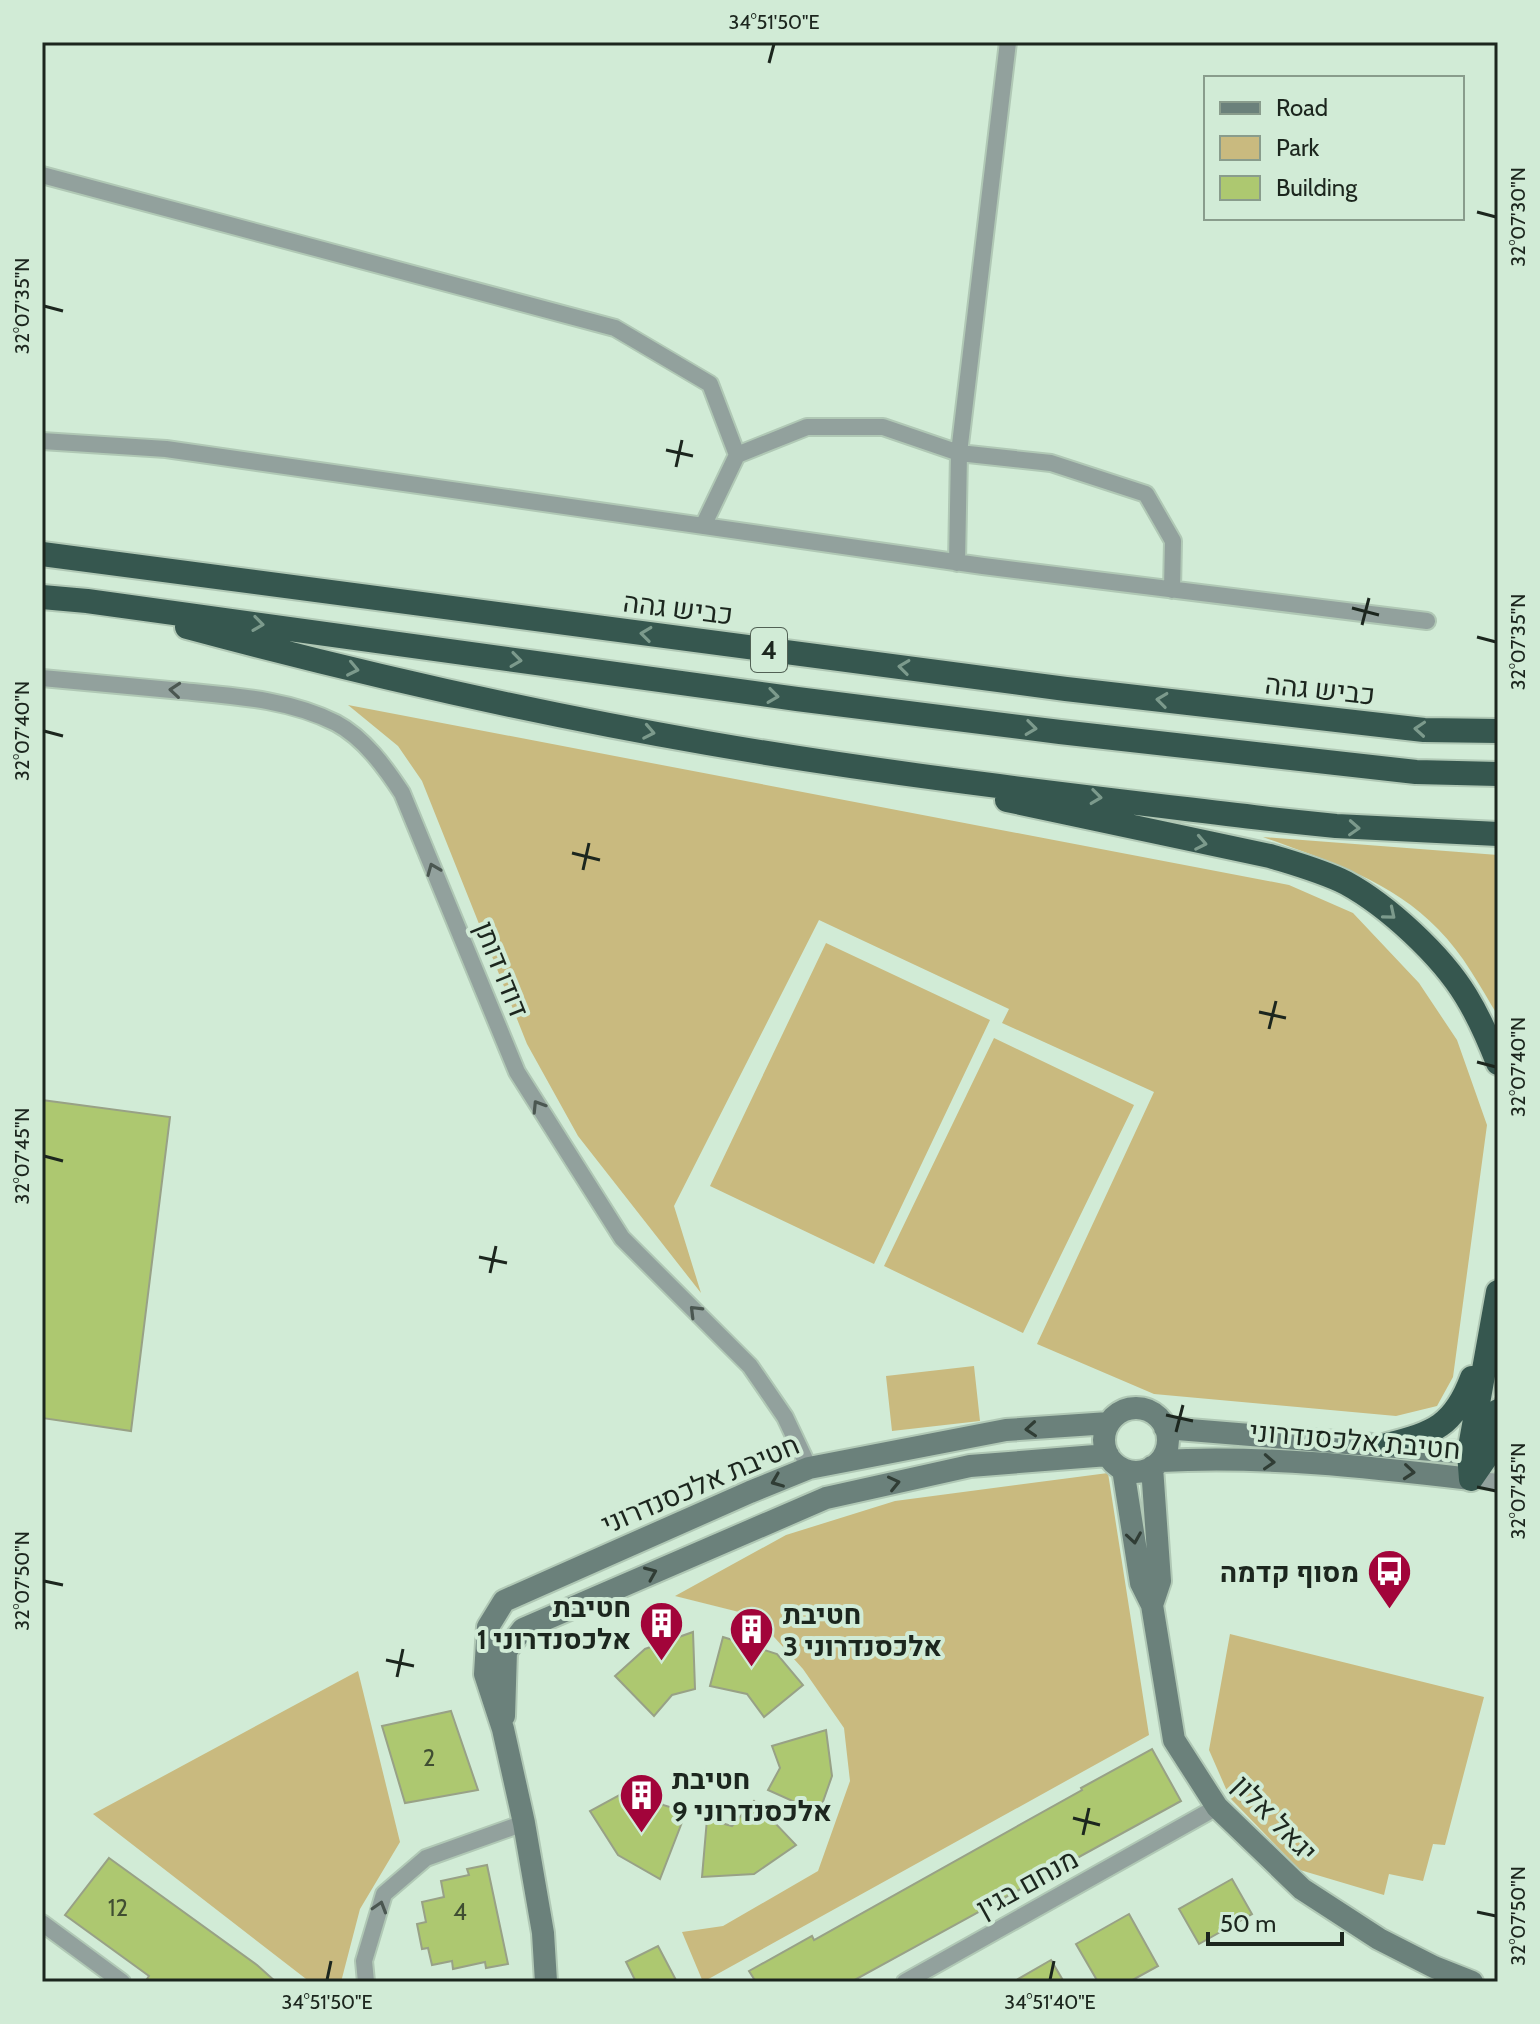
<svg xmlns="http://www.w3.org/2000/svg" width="1540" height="2024" viewBox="0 0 1540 2024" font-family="Cabin,Heebo,sans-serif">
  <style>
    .green { fill: #c9ba7f }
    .building { fill: #adc870; stroke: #98a186; stroke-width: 2 }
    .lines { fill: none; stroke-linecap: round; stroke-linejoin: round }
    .street-casing { stroke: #b0c8b5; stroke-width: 20 }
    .secondary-casing { stroke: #b0c8b5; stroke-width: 26 }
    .highway-casing { stroke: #b0c8b5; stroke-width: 28 }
    .street { stroke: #92a19d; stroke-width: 16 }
    .secondary { stroke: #6b817b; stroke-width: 22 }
    .highway { stroke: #36574f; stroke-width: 24 }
    .oneway { stroke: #7c9a8c }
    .oneway2 { stroke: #4b5751 }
    .oneway3 { stroke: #303d35 }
    .ticks { fill: none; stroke: #1c261e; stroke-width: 3 }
    .labels { text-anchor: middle; stroke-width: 8; stroke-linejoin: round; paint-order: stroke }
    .number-label { font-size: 24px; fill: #404e32 }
    .shield { fill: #d1ebd6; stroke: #526155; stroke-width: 2 }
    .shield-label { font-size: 26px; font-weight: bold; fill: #1c261e }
    .street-label { font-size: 28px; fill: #1c261e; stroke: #d1ebd6 }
    .poi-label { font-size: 28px; font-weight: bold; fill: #1c261e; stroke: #d1ebd6; text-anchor: end }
    .neatline { fill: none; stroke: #1c261e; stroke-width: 3 }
    .ticks-label { font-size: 20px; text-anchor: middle; fill: #1c261e }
  </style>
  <rect width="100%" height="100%" fill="#d1ebd6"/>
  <path class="green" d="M348,705L1289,885L1353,913L1419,983L1457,1040L1487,1125L1453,1377L1437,1406L1396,1416L1154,1394L1037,1344L1154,1092L1002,1023L1009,1009L819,920L674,1206L701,1293L578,1136L527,1044L422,781L398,746Z
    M1263,837L1498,855V1016C1480,986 1463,954 1438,929C1391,880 1325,860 1263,837Z
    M826,943L990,1020L874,1264L710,1186Z
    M994,1038L1134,1105L1023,1333L884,1266Z
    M974,1366L980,1421L892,1431L886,1376Z
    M1108,1473L1149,1735L703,1982L682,1932L723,1926L818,1871L850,1781L844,1728L803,1669L755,1616L675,1596L786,1535L895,1501Z
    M1230,1634L1484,1697L1445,1845L1433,1844L1423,1881L1389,1874L1384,1895L1300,1870L1230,1798L1209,1750Z
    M358,1671L400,1842L360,1909L341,1982H310L93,1814Z"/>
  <path class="building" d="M42,1100L170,1117L131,1431L42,1418Z
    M693,1632L695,1689L672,1695L654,1716L615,1676L645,1649Z
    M723,1637L777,1654L803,1685L764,1717L747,1694L710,1686Z
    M451,1711L478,1790L405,1803L382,1726Z
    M826,1730L832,1776L819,1813L768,1790L780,1768L772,1746Z
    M1152,1749L1181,1801L851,1982H756L749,1971L812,1936L814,1940L1082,1790L1081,1788Z
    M647,1780L663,1805L686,1812L660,1879L618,1855L590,1811Z
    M754,1801L796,1845L754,1874L702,1877L707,1819L732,1826Z
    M109,1858L257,1965L276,1982H145L149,1976L65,1915Z
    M487,1865L508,1964L486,1968L485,1962L453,1969L452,1961L432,1965L428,1948L422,1949L417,1924L426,1922L422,1902L444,1897L441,1881L469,1875L467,1869Z
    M1232,1879L1252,1914L1199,1944L1179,1909Z
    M1129,1914L1158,1966L1129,1982H1098L1076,1944Z
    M658,1946L677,1982H636L626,1962Z
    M1051,1960L1064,1982H1013Z"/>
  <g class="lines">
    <defs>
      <path id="street" d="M1008,42L959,453L1051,463L1146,494L1173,541L1172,590
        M42,175L615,328L710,384L737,455L703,526
        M42,441L166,449L983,566L1427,621
        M737,455L807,427H883L959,453L957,563
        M42,678C88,682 135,687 182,691C233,696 289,699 336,723C364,738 385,767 402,793L517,1072L622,1238L750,1366L785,1417L809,1468
        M1471,1479L1498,1482
        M42,1923L122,1982
        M366,1982L364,1961L384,1894L426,1858L524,1823
        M905,1982L1217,1807"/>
      <path id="secondary" d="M1104 1440a32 32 0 1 1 64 0a32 32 0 1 1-64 0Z
        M1165,1428L1469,1453
        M1160,1461C1262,1455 1369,1467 1471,1479
        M1152,1467L1160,1581L1152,1605
        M1123,1469L1141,1583L1152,1605L1174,1740L1217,1807L1302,1889L1379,1939L1434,1967L1472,1982
        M504,1716L506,1651L523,1629L826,1498L970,1466L1108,1455
        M546,1982L543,1933L524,1823L503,1729L485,1674L488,1627L504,1601L750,1492L809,1468L1006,1430L1109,1423"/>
      <path id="highway" d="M42,554L1066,689L1424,730L1498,731
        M42,597L87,601L797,699L1060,732L1416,772L1498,774
        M187,627C358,673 533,713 707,743C896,776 1088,797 1278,820L1336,826L1498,834
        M1007,800L1270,856C1296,864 1322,871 1346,883C1388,906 1441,955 1466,996C1479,1017 1489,1040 1498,1063
        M1387,1445C1434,1433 1454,1426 1472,1378
        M1471,1479L1469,1453L1498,1292
        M1471,1479L1489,1453L1498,1411"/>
    </defs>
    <use href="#street" class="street-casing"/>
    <use href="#secondary" class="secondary-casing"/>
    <use href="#highway" class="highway-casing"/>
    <use href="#street" class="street"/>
    <use href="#secondary" class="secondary"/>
    <use href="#highway" class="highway"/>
  </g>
  <defs><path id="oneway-chevron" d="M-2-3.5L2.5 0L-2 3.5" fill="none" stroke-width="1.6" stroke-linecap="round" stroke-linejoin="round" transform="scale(2)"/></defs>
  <g class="oneway">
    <use href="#oneway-chevron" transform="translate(258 624) rotate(8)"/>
    <use href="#oneway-chevron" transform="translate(646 634) rotate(-173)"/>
    <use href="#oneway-chevron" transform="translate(516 660) rotate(8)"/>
    <use href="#oneway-chevron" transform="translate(904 667) rotate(-173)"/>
    <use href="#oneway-chevron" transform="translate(353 669) rotate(12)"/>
    <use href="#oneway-chevron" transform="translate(773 696) rotate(8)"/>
    <use href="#oneway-chevron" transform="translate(1162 700) rotate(-173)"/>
    <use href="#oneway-chevron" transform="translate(1031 728) rotate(7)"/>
    <use href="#oneway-chevron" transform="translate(1420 729) rotate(-176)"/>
    <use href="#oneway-chevron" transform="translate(649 732) rotate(11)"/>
    <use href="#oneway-chevron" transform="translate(1096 797) rotate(7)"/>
    <use href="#oneway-chevron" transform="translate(1354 828) rotate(3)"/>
    <use href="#oneway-chevron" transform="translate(1201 843) rotate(11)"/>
    <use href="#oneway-chevron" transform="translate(1390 914) rotate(40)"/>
  </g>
  <g class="oneway2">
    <use href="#oneway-chevron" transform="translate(175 690) rotate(-175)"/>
    <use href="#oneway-chevron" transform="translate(433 869) rotate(-112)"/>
    <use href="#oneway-chevron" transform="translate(538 1106) rotate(-122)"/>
    <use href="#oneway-chevron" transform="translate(695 1311) rotate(-135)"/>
    <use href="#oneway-chevron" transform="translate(380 1907) rotate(-73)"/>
  </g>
  <g class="oneway3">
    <use href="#oneway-chevron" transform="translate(1031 1429) rotate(176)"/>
    <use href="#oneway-chevron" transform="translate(1269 1462) rotate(3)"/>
    <use href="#oneway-chevron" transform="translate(1409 1472) rotate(5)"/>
    <use href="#oneway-chevron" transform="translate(777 1481) rotate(158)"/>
    <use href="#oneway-chevron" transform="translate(894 1483) rotate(-13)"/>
    <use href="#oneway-chevron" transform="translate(1134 1538) rotate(81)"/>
    <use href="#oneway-chevron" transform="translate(651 1573) rotate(-23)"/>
  </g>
  <path class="ticks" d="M769,63L774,44M1477,212L1496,217M44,306L63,311M666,450L693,456M676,467L682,440M1352,608L1379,615M1362,625L1369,598M1477,637L1496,642M44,731L63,736M572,853L600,860M583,870L589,843M1259,1012L1286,1018M1269,1029L1276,1001M1477,1062L1496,1067M44,1156L63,1161M479,1257L507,1263M490,1273L496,1246M1166,1415L1193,1421M1176,1432L1183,1405M1477,1487L1496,1491M44,1581L63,1585M386,1660L414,1666M397,1677L403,1649M1073,1818L1100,1825M1083,1835L1089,1808M1477,1912L1496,1916M327,1980L331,1961M1050,1980L1054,1961"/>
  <defs>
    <symbol id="bus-pin" viewBox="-11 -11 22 30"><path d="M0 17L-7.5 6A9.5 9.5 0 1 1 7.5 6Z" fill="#a2043a" stroke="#d1ebd6"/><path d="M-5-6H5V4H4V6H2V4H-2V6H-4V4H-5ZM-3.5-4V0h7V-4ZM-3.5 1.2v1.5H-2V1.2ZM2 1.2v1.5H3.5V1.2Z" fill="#fff"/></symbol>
    <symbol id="building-pin" viewBox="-11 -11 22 30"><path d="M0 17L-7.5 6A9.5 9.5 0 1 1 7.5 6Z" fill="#a2043a" stroke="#d1ebd6"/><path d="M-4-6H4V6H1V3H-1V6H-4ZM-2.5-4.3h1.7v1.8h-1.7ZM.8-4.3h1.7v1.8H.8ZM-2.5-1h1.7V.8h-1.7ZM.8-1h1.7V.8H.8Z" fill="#fff"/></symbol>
  </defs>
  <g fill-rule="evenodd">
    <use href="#bus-pin" x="1364" y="1546" width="51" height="69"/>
    <use href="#building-pin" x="636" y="1598" width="51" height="69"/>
    <use href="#building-pin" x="726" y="1604" width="51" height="69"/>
    <use href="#building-pin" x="616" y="1770" width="51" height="69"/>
  </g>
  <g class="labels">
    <g class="number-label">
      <text x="429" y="1766">2</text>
      <text x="118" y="1916">12</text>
      <text x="460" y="1920">4</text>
    </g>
    <rect class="shield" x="751" y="628" width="36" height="44" rx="6"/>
    <g class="shield-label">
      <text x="769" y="659">4</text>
    </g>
    <g class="street-label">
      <text transform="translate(678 608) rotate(7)" y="10">כביש גהה</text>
      <text transform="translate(1320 689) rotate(6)" y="10">כביש גהה</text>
      <text transform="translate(502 969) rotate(68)" y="10">דודו דותן</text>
      <text transform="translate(1355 1440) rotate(5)" y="10">חטיבת אלכסנדרוני</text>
      <text transform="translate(700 1484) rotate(-23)" y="10">חטיבת אלכסנדרוני</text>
      <text transform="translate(1275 1818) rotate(46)" y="10">יגאל אלון</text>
      <text transform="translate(1027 1883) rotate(-29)" y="10">מנחם בגין</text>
    </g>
    <g class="poi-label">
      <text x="1359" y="1582">מסוף קדמה</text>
      <text x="631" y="1617">חטיבת<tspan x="631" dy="32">אלכסנדרוני 1</tspan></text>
      <text x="783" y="1624" text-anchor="start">חטיבת<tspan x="783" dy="32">אלכסנדרוני 3</tspan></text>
      <text x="672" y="1789" text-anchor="start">חטיבת<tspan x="672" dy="32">אלכסנדרוני 9</tspan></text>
    </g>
  </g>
  <rect width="1540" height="2024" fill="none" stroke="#d1ebd6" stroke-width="88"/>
  <rect x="1204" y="76" width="260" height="144" fill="#d1ebd6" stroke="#899c8c" stroke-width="2"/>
  <rect x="1220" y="102" width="40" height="12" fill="#6b817b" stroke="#899c8c" stroke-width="2"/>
  <text x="1276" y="116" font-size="24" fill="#1c261e">Road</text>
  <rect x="1220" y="136" width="40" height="24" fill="#c9ba7f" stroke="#899c8c" stroke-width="2"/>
  <text x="1276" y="156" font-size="24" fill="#1c261e">Park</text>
  <rect x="1220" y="176" width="40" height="24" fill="#adc870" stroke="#899c8c" stroke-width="2"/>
  <text x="1276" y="196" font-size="24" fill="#1c261e">Building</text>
  <path d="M1208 1932v12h134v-12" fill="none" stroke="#1c261e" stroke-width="4"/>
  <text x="1220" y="1932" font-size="24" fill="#1c261e" stroke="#d1ebd6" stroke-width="6" paint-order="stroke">50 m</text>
  <rect x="44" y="44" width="1452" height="1936" class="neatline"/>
  <g class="ticks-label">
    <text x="774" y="29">34°51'50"E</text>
    <text transform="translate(1518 217) rotate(-90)" y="7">32°07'30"N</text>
    <text transform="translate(22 306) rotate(-90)" y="7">32°07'35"N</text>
    <text transform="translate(1518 642) rotate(-90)" y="7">32°07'35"N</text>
    <text transform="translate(22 731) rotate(-90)" y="7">32°07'40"N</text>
    <text transform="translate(1518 1067) rotate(-90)" y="7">32°07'40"N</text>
    <text transform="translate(22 1156) rotate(-90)" y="7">32°07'45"N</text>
    <text transform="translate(1518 1491) rotate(-90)" y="7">32°07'45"N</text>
    <text transform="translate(22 1581) rotate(-90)" y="7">32°07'50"N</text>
    <text transform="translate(1518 1916) rotate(-90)" y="7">32°07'50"N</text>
    <text x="327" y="2009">34°51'50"E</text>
    <text x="1050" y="2009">34°51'40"E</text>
  </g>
</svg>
